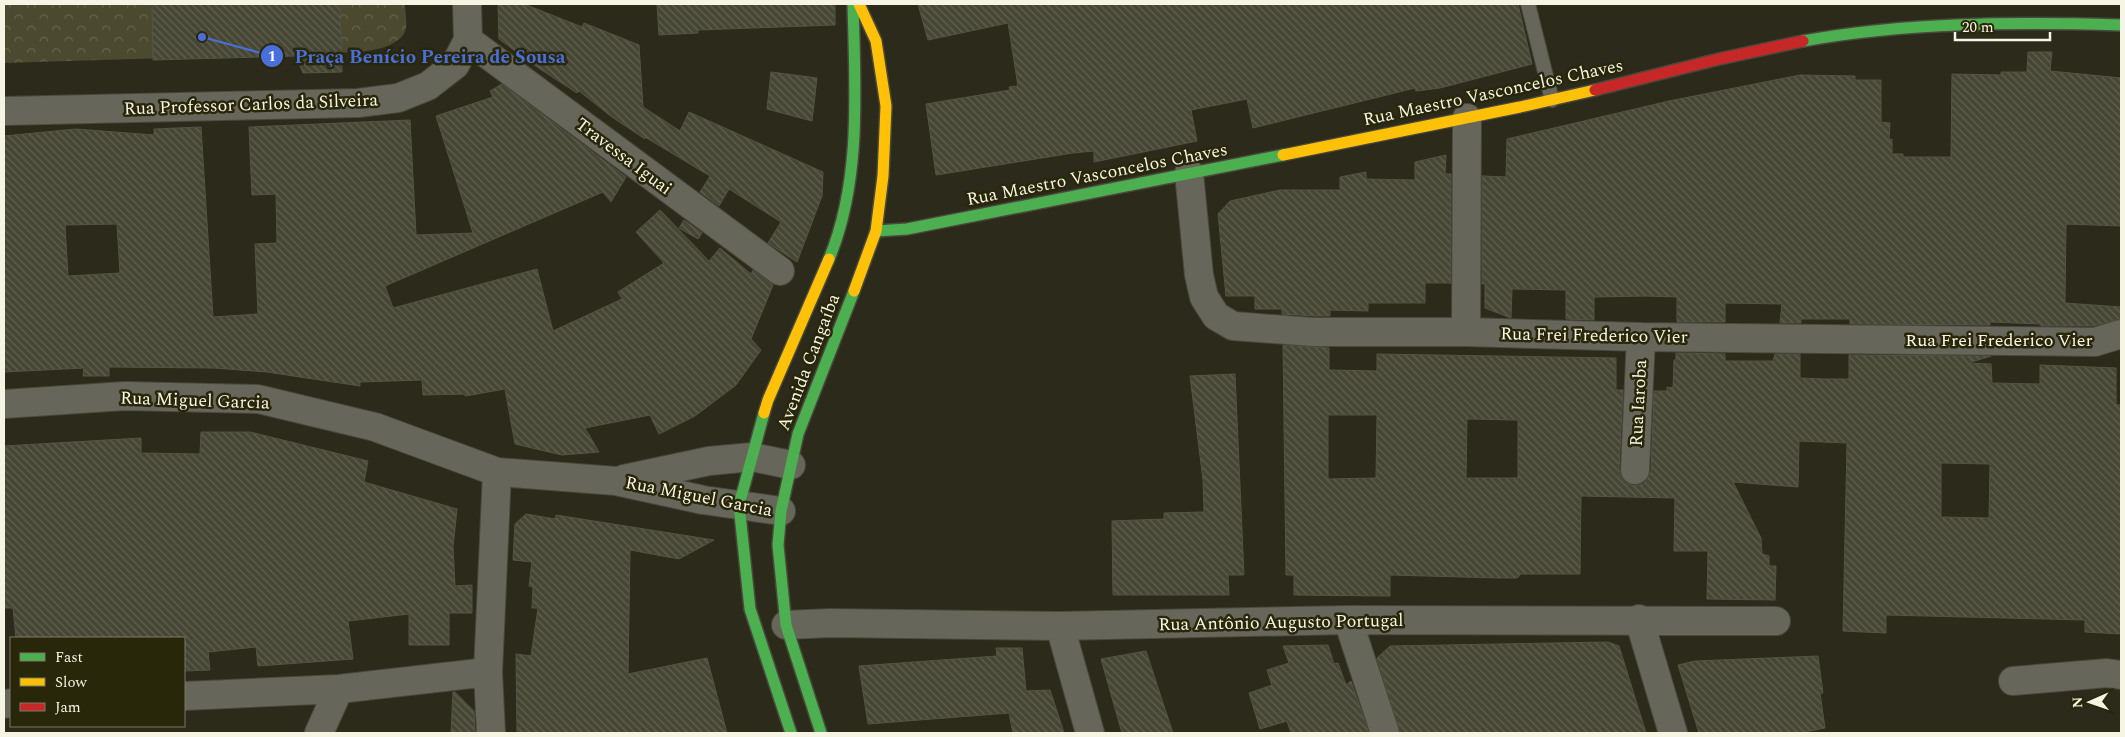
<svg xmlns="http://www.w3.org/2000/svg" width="2125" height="737" viewBox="0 0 2125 737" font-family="Spectral,serif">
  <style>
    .forest { fill: url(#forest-crowns) }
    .building { fill: url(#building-back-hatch); stroke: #545345; fill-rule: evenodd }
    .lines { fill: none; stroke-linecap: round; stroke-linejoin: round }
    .lane-casing { stroke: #49483b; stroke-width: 16 }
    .street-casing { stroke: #49483b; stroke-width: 30 }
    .fast-casing { stroke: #49483b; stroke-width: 14 }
    .slow-casing { stroke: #49483b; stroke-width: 14 }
    .jam-casing { stroke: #49483b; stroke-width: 14 }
    .lane { stroke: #67665b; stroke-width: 14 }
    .street { stroke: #67665b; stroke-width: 28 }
    .fast { stroke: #4caf50; stroke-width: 11 }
    .slow { stroke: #ffc107; stroke-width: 11 }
    .jam { stroke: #c62828; stroke-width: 11 }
    .labels { text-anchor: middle; stroke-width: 5; stroke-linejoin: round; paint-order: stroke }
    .street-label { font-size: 18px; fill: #f6f5e4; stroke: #29270a }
    .leader { fill: none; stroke: #486fda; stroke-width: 2 }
    .callout-dot { fill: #486fda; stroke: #29270a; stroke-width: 2 }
    .mark-label { font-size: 15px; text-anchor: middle; font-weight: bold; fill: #fff }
    .callout-label { font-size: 19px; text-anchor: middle; font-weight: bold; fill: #486fda; stroke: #29270a; stroke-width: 5; stroke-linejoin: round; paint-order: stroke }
  </style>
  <defs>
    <pattern id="forest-crowns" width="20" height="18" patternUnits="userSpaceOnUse" patternTransform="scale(1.25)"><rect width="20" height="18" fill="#4b492f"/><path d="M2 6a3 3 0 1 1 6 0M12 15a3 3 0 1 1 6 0" fill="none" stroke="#66644d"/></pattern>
    <pattern id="building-back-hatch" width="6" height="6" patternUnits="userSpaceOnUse" patternTransform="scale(1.25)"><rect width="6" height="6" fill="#464635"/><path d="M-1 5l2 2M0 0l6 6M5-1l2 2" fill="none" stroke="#616152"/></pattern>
  </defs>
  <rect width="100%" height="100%" fill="#2c2b1b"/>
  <path class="forest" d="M4,4H405C405,11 407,21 406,28C403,46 372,51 358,52L4,63Z"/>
  <path class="building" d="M152,4H340L342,72L303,73L296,56L153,60Z
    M498,4H524L582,27L584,23L639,45L643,107L680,131L689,112L823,172L822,196L797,262L768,243L781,222L729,189L719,206L700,192L710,176L645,137V139L612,117L579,91L577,93L534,65L499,39Z
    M657,4H835V25L698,30V33L659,35Z
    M918,4H1518L1532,64L1440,88L1416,91L1415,88L1253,128L1247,99L1191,110L1197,141L1094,162V151L1073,153L936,175L926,104L1010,90L1009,87L1018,86L1008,23L928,40Z
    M2028,52H2052L2050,71L2121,78V226L2066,224L2065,303L2121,307V319L2093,326H2041V324L1990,322V325L1850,324V319H1801V323H1780L1782,304L1725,303V322H1677V297L1647,296L1594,297V320L1566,319V290L1512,289L1511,318L1485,308V284H1482V176L1506,177L1507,139L1669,101L1800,75L1855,76V80H1881V122L1890,123L1889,140L1892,139V154H1903V157H1951L1952,74L2001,75V72H2027Z
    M771,72L817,78L812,121L767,109Z
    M502,84L626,177L611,202L603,192L385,286L393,308L537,269L553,331L622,299L618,292L664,263L636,232L660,210L709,261L720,248L751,274L753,270L773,285L751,339L761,350L736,385L695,416L659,434L650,415L585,428L599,452L562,455L515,444L505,389L465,396V394L423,395L422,380L360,382V386L267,372L214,368L109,367V376H83L84,368L4,372V136L76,129L154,135V129L201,127L213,317L258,314L255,244L277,243L276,194L252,195L249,127L410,120L416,235L473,233L436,116L493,97L490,91ZM117,224L120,273L68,276L65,225Z
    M1446,155L1445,174H1451V283H1425V303H1368V311L1330,310V316H1314L1282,314V309H1255V296H1226L1218,214L1230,201L1280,190H1340V177L1366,172V179L1415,180V162Z
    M684,220L702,233L698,239L679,228Z
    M1283,345L1329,348V370L1377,371V354L1616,358V390H1623L1619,470L1621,477L1626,483L1635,486L1643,484L1648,478L1651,471L1654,391H1667V387L1673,388L1674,360H1676V353L1725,354V361H1773L1775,354H1800V378L1824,379H1849V355L1991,356L1968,363L1991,364L1992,383L2040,384V365L2116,368V405H2121V634L2085,632V620L1886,615V633L1843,631L1847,443L1799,441L1798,487L1733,482L1761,538L1762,554L1769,556V566H1776L1775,600L1707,599L1708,551H1674L1675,498L1581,496L1580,574H1521L1517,578H1499L1390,575V596L1294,595V575H1286ZM1328,415H1377L1376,478L1328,479ZM1467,419L1518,420V478H1466ZM1941,463L1990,464L1989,518L1941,517Z
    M1235,374L1244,575H1228L1229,595H1113L1112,521L1164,519V513L1204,512L1203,480L1190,376Z
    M201,432H250L368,461L364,482L457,509L453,547L455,586L472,585V613H449V645H409V614L348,621L353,659L258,666L256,647L208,652L210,670L184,671V638H16L13,608H4V446L141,438V453L200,454Z
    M526,514L555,519L556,515L714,540L679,559L630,550L628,674L707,658L727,733H517L516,654L531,656L538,608H532L533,587L529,586L532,562L513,560L515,524Z
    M1608,642L1619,646L1646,733H1400L1377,658L1390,646Z
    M1328,645L1334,664L1338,663L1346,685L1351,681L1369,733H1291L1287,721L1260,729L1249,693L1272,685L1267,670L1289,663L1283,646Z
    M996,648H1022L1026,691L1050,690L1064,733H1013L1009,713L868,724L859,666L997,656Z
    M1146,651L1164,706L1173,733H1122L1101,659Z
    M1818,656L1823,693H1820L1825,728L1800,733H1699L1678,665L1695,661Z
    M453,692H455L474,711L475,733H451Z"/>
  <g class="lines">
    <defs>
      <path id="lane" d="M1528,4L1552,100"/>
      <path id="street" d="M468,40L780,271
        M4,111L358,103L398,98L428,86L455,65L468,40L467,4
        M1189,173L1199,275L1204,297L1216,316L1233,326L1313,332H1466L1641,337L2095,342L2121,334
        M1466,332L1467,118
        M4,404L125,396L258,399L375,427L497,472L616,481L703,500L781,511
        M1635,470L1641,337
        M624,479L709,461L752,457L791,465
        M1639,619L1673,733
        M1348,620L1385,733
        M786,625L830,623L1060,626L1348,620L1776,621
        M1060,626L1090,733
        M2013,681L2107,673L2121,675
        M184,696L339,689L488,672
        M4,704L11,703
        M319,733L339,689
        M491,733L488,672L497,472"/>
      <path id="fast" d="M1803,41C1908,22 2015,22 2121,25
        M876,231L907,229L1283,155
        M829,259C862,180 855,87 853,4
        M764,413L739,505L750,609L791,733
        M821,733L786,625L778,545L781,511L798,434L854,291"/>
      <path id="slow" d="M1283,155L1520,107L1595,90
        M854,291L876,231L883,176L886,106L876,41L859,4
        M764,413L768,400L829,259"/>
      <path id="jam" d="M1595,90L1719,59L1803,41"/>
    </defs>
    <use href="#lane" class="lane-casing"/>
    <use href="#street" class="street-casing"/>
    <use href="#fast" class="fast-casing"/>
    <use href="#slow" class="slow-casing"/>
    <use href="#jam" class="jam-casing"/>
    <use href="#lane" class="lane"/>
    <use href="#street" class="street"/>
    <use href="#fast" class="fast"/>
    <use href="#slow" class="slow"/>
    <use href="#jam" class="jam"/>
  </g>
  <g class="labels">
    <g class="street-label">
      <text transform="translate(1493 92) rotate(-12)" y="6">Rua Maestro Vasconcelos Chaves</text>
      <text transform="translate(251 104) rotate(-2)" y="6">Rua Professor Carlos da Silveira</text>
      <text transform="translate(624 156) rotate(37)" y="6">Travessa Iguai</text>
      <text transform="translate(1097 174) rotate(-11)" y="6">Rua Maestro Vasconcelos Chaves</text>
      <text transform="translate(1594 335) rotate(1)" y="6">Rua Frei Frederico Vier</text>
      <text x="1999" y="346">Rua Frei Frederico Vier</text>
      <text transform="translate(808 362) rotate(-69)" y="6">Avenida Cangaíba</text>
      <text transform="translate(195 400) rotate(2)" y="6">Rua Miguel Garcia</text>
      <text transform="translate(1638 403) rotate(-87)" y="6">Rua Iaroba</text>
      <text transform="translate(699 496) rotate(11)" y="6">Rua Miguel Garcia</text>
      <text transform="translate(1281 622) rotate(-1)" y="6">Rua Antônio Augusto Portugal</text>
    </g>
  </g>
  <path class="leader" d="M202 37L272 56"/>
  <g class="callout-dot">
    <circle cx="202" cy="37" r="5"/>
    <circle cx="272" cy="56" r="12"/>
  </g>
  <g class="mark-label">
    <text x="272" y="61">1</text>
  </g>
  <g class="callout-label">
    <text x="430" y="63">Praça Benício Pereira de Sousa</text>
  </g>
  <rect width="2125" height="737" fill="none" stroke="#f6f5e4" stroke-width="10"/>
  <rect x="10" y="637" width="175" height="90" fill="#29270a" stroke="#7b7961"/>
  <rect x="20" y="653" width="25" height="8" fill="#4caf50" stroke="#7b7961"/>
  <text x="55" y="662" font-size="15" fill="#f6f5e4">Fast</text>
  <rect x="20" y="678" width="25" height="8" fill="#ffc107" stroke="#7b7961"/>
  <text x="55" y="687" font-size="15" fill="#f6f5e4">Slow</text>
  <rect x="20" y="703" width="25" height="8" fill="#c62828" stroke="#7b7961"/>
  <text x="55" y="712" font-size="15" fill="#f6f5e4">Jam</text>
  <g transform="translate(2090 702) rotate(268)" stroke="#29270a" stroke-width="4" paint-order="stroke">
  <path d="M0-4L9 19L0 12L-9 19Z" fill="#f6f5e4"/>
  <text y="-8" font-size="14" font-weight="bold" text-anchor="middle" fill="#f6f5e4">N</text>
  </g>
  <path d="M1955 32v8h95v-8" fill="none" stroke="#f6f5e4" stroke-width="2.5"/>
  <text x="1962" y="32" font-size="15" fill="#f6f5e4" stroke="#29270a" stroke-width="4" paint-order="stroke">20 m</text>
</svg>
